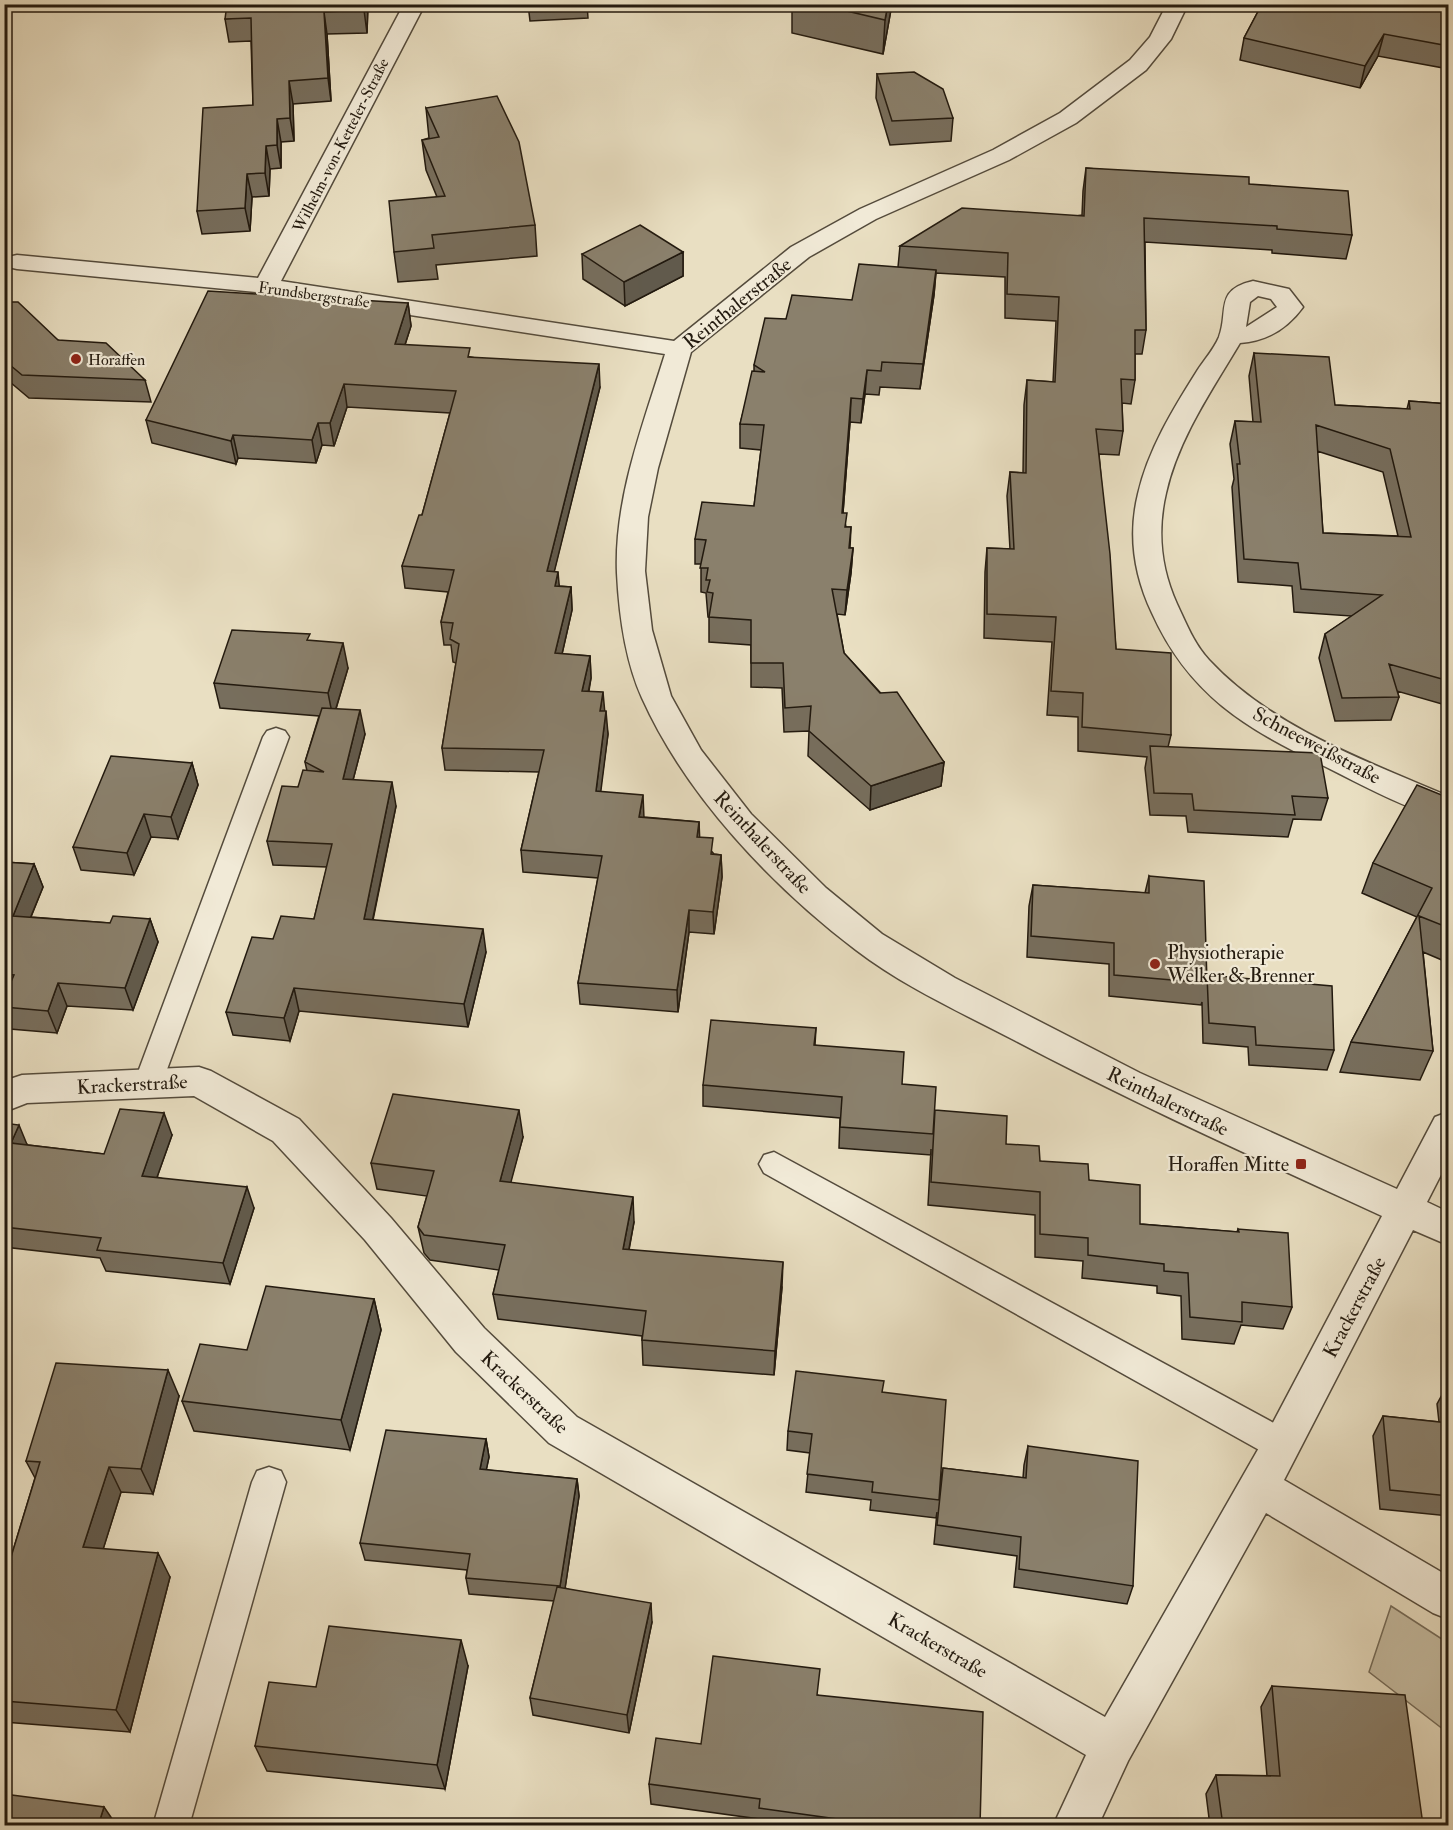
<svg xmlns="http://www.w3.org/2000/svg" width="1453" height="1830" viewBox="0 0 1453 1830" font-family="'IM FELL Double Pica',serif">
  <style>
    .green { fill: #c7bea4; stroke: #756c5a; stroke-width: 1.5 }
    .lines { fill: none; stroke-linecap: round; stroke-linejoin: round }
    .lane-casing { stroke: #544b3c; stroke-width: 3 }
    .street-casing { stroke: #544b3c; stroke-width: 3 }
    .lane { fill: #f1ead7; fill-rule: evenodd }
    .street { fill: #f1ead7; fill-rule: evenodd }
    .wall { fill: #776e5d; stroke: #231a0f; stroke-width: 1.5; fill-rule: evenodd }
    .shaded-wall { fill: #615a4c; stroke: #231a0f; stroke-width: 1.5 }
    .building { fill: #8a806c; stroke: #231a0f; stroke-width: 1.5; fill-rule: evenodd }
    .poi-dot { fill: #8f2418; stroke: #f1ead7; stroke-width: 2 }
    .labels { text-anchor: middle; stroke-width: 4.5; stroke-linejoin: round; paint-order: stroke }
    .far-street-label { font-size: 16px; fill: #231a0f; stroke: #f1ead7 }
    .far-poi-label { font-size: 16px; fill: #231a0f; stroke: #f1ead7; text-anchor: start }
    .street-label { font-size: 20px; fill: #231a0f; stroke: #f1ead7 }
    .poi-label { font-size: 20px; fill: #231a0f; stroke: #f1ead7; text-anchor: start }
  </style>
  <rect width="100%" height="100%" fill="#e9dfc2"/>
  <filter id="stains"><feTurbulence type="fractalNoise" baseFrequency=".00333" numOctaves="4"/><feColorMatrix values="0 0 0 0 .2 0 0 0 0 .09 0 0 0 0 .02 0 0 0 .5 -.17"/></filter>
  <radialGradient id="worn" r=".72"><stop offset=".6" stop-color="#630" stop-opacity="0"/><stop offset="1" stop-color="#630" stop-opacity=".3"/></radialGradient>
  <path class="green" d="M1391,1606L1448,1643V1733L1369,1672Z"/>
  <g class="lines">
    <defs>
      <path id="lane" d="M276,728L285,731L289,737L162,1083L158,1091L148,1095L138,1091L134,1083L263,737L267,731Z
        M774,1152L1294,1434L1298,1445L1294,1456L1282,1460L1270,1456L764,1173L759,1164L764,1155Z
        M269,1467L281,1471L286,1482L189,1826H153L252,1482L257,1471Z"/>
      <path id="street" d="M404,4H425L281,281L674,341L791,247L860,209L993,150L1060,113L1130,60L1150,37L1167,4H1188L1171,39L1146,70L1076,123L1009,160L876,219L809,257L691,352L658,468L648,517L645,571L652,630L671,696L701,750L751,814L826,888L882,934L955,978L1140,1073L1397,1189L1435,1117L1448,1112V1161L1427,1202L1448,1212V1245L1413,1230L1284,1480L1448,1576V1619L1433,1613L1266,1513L1128,1761L1098,1826H1053L1086,1755L549,1443L456,1352L365,1240L273,1141L194,1096L27,1103L4,1112V1081L22,1075L199,1067L211,1071L299,1119L391,1218L484,1328L577,1417L1105,1717L1268,1432L1382,1216C1258,1159 1133,1103 1012,1039C960,1012 903,986 856,950C772,886 686,796 642,698C625,660 619,614 617,573C614,498 643,425 665,354L266,293L17,269L8,267L5,262L8,257L17,255L258,278Z
        M1253,281L1289,289L1303,307C1287,329 1267,341 1240,343C1212,390 1178,439 1166,493C1157,531 1161,569 1177,604C1186,623 1194,644 1209,660C1271,727 1366,761 1448,796V820C1412,812 1358,783 1324,766C1245,728 1189,695 1152,613C1134,575 1128,535 1138,494C1148,450 1173,409 1197,371C1204,360 1214,349 1219,337C1229,311 1214,290 1253,281ZM1258,296L1271,299L1277,307L1246,327L1250,302Z"/>
    </defs>
    <use href="#lane" class="lane-casing"/>
    <use href="#street" class="street-casing"/>
    <use href="#lane" class="lane"/>
    <use href="#street" class="street"/>
  </g>
  <path class="wall" d="M368,4L367,33L327,34L331,101L293,104L294,141L281,142V168L270,169L269,196L252,197L250,231L202,234L197,211L253,105L251,41L229,42L225,19Z
    M528,4H587L588,18L530,21Z
    M792,4H892L883,54L792,33Z
    M1017,4H1044L1041,10Z
    M1262,4H1449V69L1378,56L1360,88L1240,60L1244,38Z
    M877,74L953,118L951,141L890,145L876,98Z
    M426,108L535,225L537,256L436,265L438,279L398,282L394,252L437,197L426,170L422,140L429,138Z
    M1086,168L1249,184L1352,235L1346,259L1272,253V250L1145,242L1146,330L1142,354H1135V380L1131,404L1122,403L1123,431L1119,455L1099,454L1116,649L1171,735L1168,747L1328,798L1321,820L1293,819L1288,837L1188,832L1186,816L1150,815L1145,768L1147,757L1078,751V717L1047,715L1052,642L984,638L985,572L987,548L1010,549L1007,496L1010,472L1023,473L1024,405L1027,380L1053,382L1056,321L1005,318V277L936,273L934,295L920,389L880,387L879,395L865,394L861,423L850,422L843,513L846,527H851L850,548H853L851,573L845,615L837,614L844,653L944,762L941,786L870,810L808,756L809,731L784,732L782,688L751,687V645L709,642V617H708L706,593L701,592V564H695V539L754,506L761,450L740,448V424L754,371V365L786,319L852,300L898,267L900,246L1082,215L1083,191Z
    M683,252V276L625,306L583,279L582,254Z
    M4,302L58,340L145,380L151,402L29,398L4,377Z
    M408,303L411,326L405,345L471,357L600,387L554,571L559,586L571,587L572,610L562,654L590,656L591,678L589,691L604,711L608,734L600,792L644,817L699,822V837L714,854L721,855L722,877L714,934L689,932L678,1012L580,1004L578,983L598,878L523,872L521,850L539,772L445,770L442,748L456,663L453,662L451,645H444L441,622L448,592L405,588L402,566L422,515L450,413L347,407L334,446L322,445L316,463L238,458L236,464L152,443L146,420Z
    M1254,353L1335,405L1407,409L1409,401L1449,404V706L1397,691L1399,697L1391,720L1335,721L1319,658L1325,634L1352,616L1294,612L1292,586L1238,582L1232,487L1234,479L1230,444L1235,421L1253,422L1249,376ZM1317,451L1383,472L1398,536L1323,533Z
    M311,641L348,668L336,709L365,734L353,780L396,806L373,920L486,952L468,1027L299,1011L290,1041L233,1035L226,1012L273,939L314,919L327,867L273,865L267,841L307,771L305,762L319,716L220,708L214,683Z
    M192,763L198,785L178,839L151,837L134,875L81,870L73,847Z
    M1449,798V963L1423,952L1433,1051L1420,1080L1340,1072L1351,1042L1417,917L1362,893L1373,863Z
    M4,862L34,864L43,887L31,917L110,923L150,919L158,942L133,1010L67,1006L57,1033L10,1029L4,1015V998L5,996H4Z
    M1149,876L1207,976L1334,1050L1327,1070L1249,1065L1248,1047L1203,1043L1202,1002L1201,1005L1109,996V964L1027,957L1029,906L1033,885L1145,893Z
    M816,1028L815,1045L902,1084L935,1115L1006,1144L1040,1161L1089,1180L1140,1224L1237,1232L1238,1229L1292,1307L1283,1329L1241,1325L1234,1344L1182,1339L1181,1296L1157,1293V1286L1082,1278L1083,1261L1035,1257V1215L928,1205L931,1149V1155L839,1148L840,1118L703,1106V1085Z
    M4,1123L28,1145L104,1154L172,1135L157,1177L254,1208L230,1284L106,1271L100,1258L4,1247Z
    M523,1137L510,1183L634,1222L629,1250L782,1287L774,1375L643,1365L642,1340V1336L498,1319L493,1294L499,1270L430,1260L424,1253L418,1227L427,1196L377,1189L371,1163Z
    M374,1299L381,1330L350,1450L194,1431L182,1401Z
    M1448,1384L1449,1516L1380,1509L1373,1436L1383,1416L1439,1422L1437,1404Z
    M882,1392L941,1478L943,1468L1023,1478L1024,1465L1028,1446L1133,1586L1127,1604L1014,1587L1017,1556L934,1544L937,1512L936,1518L870,1510L871,1500L806,1492L810,1453L787,1450L788,1431Z
    M179,1396L153,1494L121,1492L103,1549L170,1577L130,1732L4,1722V1580L35,1478L26,1461Z
    M486,1439L489,1457L486,1470L577,1479L579,1496L565,1588L652,1622L629,1733L533,1715L530,1698L554,1601L469,1594L466,1578L467,1570L365,1560L360,1543Z
    M468,1666L445,1789L267,1771L255,1746L316,1687Z
    M1272,1686L1423,1825V1826H1210L1206,1794L1216,1775L1267,1776L1261,1707Z
    M818,1695L980,1826H758L759,1819L651,1804L649,1784L701,1744Z"/>
  <path class="shaded-wall" d="M364,4H368L367,33L364,10Z
    M888,4H892L883,54L885,20Z
    M324,12L327,34L331,101L328,78Z
    M1384,34L1378,56L1360,88L1365,66Z
    M289,81L293,104L294,141L290,118Z
    M277,119L281,142V168L277,145Z
    M266,146L270,169L269,196L265,173Z
    M247,174L252,197L250,231L245,208Z
    M683,252V276L625,306L624,282Z
    M936,270L934,295L920,389L923,364Z
    M408,303L411,326L398,366L395,344Z
    M599,364L600,387L549,593L547,571Z
    M867,370L865,394L861,423L863,399Z
    M344,384L347,407L334,446L330,423Z
    M851,398L850,422L841,538L842,513Z
    M318,423L322,445L316,463L312,440Z
    M233,435L238,458L236,464L231,441Z
    M853,548L851,573L845,615L847,590Z
    M558,572L560,594L555,586Z
    M571,587L572,610L557,676L555,653Z
    M343,643L348,668L333,718L328,693Z
    M590,656L591,678L584,713L582,691Z
    M603,692L605,714L600,711Z
    M360,710L365,734L347,803L343,779Z
    M606,711L608,734L598,814L596,791Z
    M944,762L941,786L870,810L871,786Z
    M192,763L198,785L178,839L171,817Z
    M392,782L396,806L368,942L364,919Z
    M643,795L644,818L639,817Z
    M144,814L151,837L134,875L127,853Z
    M699,822L700,844L697,837Z
    M721,855L722,877L714,934L713,912Z
    M34,864L43,887L22,938L13,916Z
    M689,910V932L678,1012L677,990Z
    M150,919L158,942L133,1010L125,988Z
    M483,929L486,952L468,1027L464,1004Z
    M58,983L67,1006L57,1033L48,1011Z
    M294,988L299,1011L290,1041L284,1018Z
    M519,1110L523,1137L504,1208L500,1181Z
    M164,1113L172,1135L150,1197L142,1176Z
    M19,1125L28,1147L11,1143Z
    M247,1187L254,1208L230,1284L223,1263Z
    M633,1197L634,1222L624,1275L623,1249Z
    M783,1262L782,1287L774,1375L775,1351Z
    M374,1299L381,1330L350,1450L341,1420Z
    M168,1370L179,1396L153,1494L141,1469Z
    M486,1439L489,1457L483,1486L480,1469Z
    M109,1467L121,1492L96,1572L83,1547Z
    M577,1479L579,1496L563,1602L560,1586Z
    M158,1553L170,1577L130,1732L116,1710Z
    M651,1603L652,1622L629,1733L627,1715Z
    M461,1640L468,1666L445,1789L437,1765Z
    M104,1807L117,1826H98Z"/>
  <path class="building" d="M227,4H364V10L324,12L328,78L289,81L290,118L277,119V145L266,146L265,173L247,174L245,208L197,211L203,108L253,105L251,18L225,19Z
    M817,4H888L885,20Z
    M1262,4H1425L1449,9V46L1384,34L1365,66L1244,38Z
    M914,72L943,89L953,118L892,121L877,74Z
    M497,96L519,142L535,225L432,235L434,248L394,252L389,201L445,196L422,140L439,137L426,108Z
    M1086,168L1249,177V184L1348,191L1352,235L1277,229V226L1144,218L1146,330H1135V380L1121,379L1123,431L1096,429L1110,554L1116,649L1171,653V735L1082,727L1083,693L1051,691L1056,617L987,614V548L1014,549L1010,472L1026,473L1027,380L1055,382L1059,297L1007,294L1008,253L900,246L962,208L1084,216Z
    M640,225L683,252L624,282L582,254Z
    M859,264L936,270L923,364L882,362L881,371L867,370L863,399L851,398L842,513H847L845,527H851L849,548H853L847,590L832,589L844,653L880,693L897,692L944,762L871,786L809,731L811,706L785,708L783,663H751V620L709,617L713,593L707,592L710,580H706L708,568H700L706,540L695,539L702,502L754,506L764,425L740,424L752,371L765,372L754,365L765,318L786,319L792,295L852,300Z
    M208,291L408,303L395,344L470,348L468,357L599,364L547,571L558,572L555,586L571,587L555,653L590,656L582,691L603,692L600,711H606L596,791L643,795L639,817L699,822L697,837L713,838L711,854L721,855L713,912L689,910L677,990L578,983L602,856L521,850L544,750L442,748L459,644L450,639L453,623L441,622L454,570L402,566L419,515H422L456,391L344,384L330,423H318L312,440L233,435L231,441L146,420Z
    M4,302H18L58,340L106,343L145,380L22,375L4,360Z
    M1254,353L1329,357L1335,405L1410,409L1409,401L1449,404V681L1389,664L1399,697L1342,698L1325,634L1382,595L1301,589L1298,563L1244,559L1237,464H1240L1235,421L1261,422ZM1316,425L1390,449L1411,537L1323,533Z
    M232,630L310,634L307,640L343,643L328,693L214,683Z
    M322,708L360,710L343,779L392,782L364,919L483,929L464,1004L294,988L284,1018L226,1012L252,937L273,939L281,916L314,919L332,844L267,841L282,786L298,787L303,770L324,772L305,762Z
    M1150,746L1320,753L1328,798L1292,796L1295,815L1194,810L1192,794L1154,793Z
    M111,756L192,763L171,817L144,814L127,853L73,847Z
    M1417,785L1449,798V928L1419,916L1433,1051L1351,1042L1432,888L1373,863Z
    M4,862L34,864L13,916L110,923L113,916L150,919L125,988L58,983L48,1011L4,1007V998L14,975L4,974Z
    M1149,876L1204,881L1207,983L1114,975V943L1031,936L1033,885L1149,893Z
    M1207,975L1332,986L1334,1050L1256,1045L1255,1027L1209,1023Z
    M711,1020L816,1028L814,1045L904,1052L902,1084L936,1087L933,1134L840,1127L842,1097L703,1085Z
    M393,1094L519,1110L500,1181L633,1197L623,1249L783,1262L775,1351L642,1340L646,1311L493,1294L505,1245L424,1235L418,1227L434,1171L371,1163Z
    M120,1109L164,1113L142,1176L247,1187L223,1263L97,1250L101,1238L4,1227V1123L19,1125L11,1143L104,1154Z
    M935,1110L1007,1116L1006,1144L1039,1146L1040,1161L1088,1164L1089,1180L1140,1185V1224L1239,1232L1238,1229L1288,1233L1292,1307L1242,1302V1322L1190,1317L1188,1273L1164,1271V1264L1088,1255V1238L1040,1234V1192L931,1182Z
    M266,1286L374,1299L341,1420L182,1401L200,1344L247,1350Z
    M56,1363L168,1370L141,1469L109,1467L83,1547L158,1553L116,1710L4,1701V1580L40,1462L26,1461Z
    M796,1371L884,1381L882,1392L946,1400L939,1500L872,1492L873,1482L807,1474L812,1434L788,1431Z
    M1383,1416L1449,1423V1496L1390,1490Z
    M386,1430L486,1439L480,1469L577,1479L560,1586L466,1578L470,1554L360,1543Z
    M1028,1446L1138,1461L1133,1586L1019,1569L1021,1537L937,1525L943,1468L1026,1478Z
    M557,1587L651,1603L627,1715L530,1698Z
    M329,1626L461,1640L437,1765L255,1746L269,1682L316,1687Z
    M713,1656L820,1669L817,1695L983,1712L980,1826H844V1820L759,1808L760,1799L649,1784L656,1738L701,1744Z
    M1272,1686L1405,1695L1423,1825L1359,1821L1360,1826H1223L1216,1775L1280,1776Z
    M4,1794L104,1807L98,1826H4Z"/>
  <g class="poi-dot">
    <circle cx="76" cy="359" r="6"/>
    <circle cx="1155" cy="964" r="6"/>
    <rect x="1295" y="1158" width="12" height="12" rx="3"/>
  </g>
  <g class="labels">
    <g class="far-street-label">
      <text transform="translate(340 145) rotate(-63)" y="6">Wilhelm-von-Ketteler-Straße</text>
      <text transform="translate(314 294) rotate(8)" y="6">Frundsbergstraße</text>
    </g>
    <g class="far-poi-label">
      <text x="88" y="365">Horaffen</text>
    </g>
    <g class="street-label">
      <text transform="translate(737 303) rotate(-39)" y="7">Reinthalerstraße</text>
      <text transform="translate(1317 745) rotate(28)" y="7">Schneeweißstraße</text>
      <text transform="translate(763 842) rotate(47)" y="7">Reinthalerstraße</text>
      <text transform="translate(132 1084) rotate(-3)" y="7">Krackerstraße</text>
      <text transform="translate(1168 1101) rotate(26)" y="7">Reinthalerstraße</text>
      <text transform="translate(1354 1307) rotate(-62)" y="7">Krackerstraße</text>
      <text transform="translate(525 1392) rotate(43)" y="7">Krackerstraße</text>
      <text transform="translate(938 1645) rotate(30)" y="7">Krackerstraße</text>
    </g>
    <g class="poi-label">
      <text x="1167" y="959">Physiotherapie<tspan x="1167" dy="23">Welker &amp; Brenner</tspan></text>
      <text x="1289" y="1171" text-anchor="end">Horaffen Mitte</text>
    </g>
  </g>
  <rect width="1453" height="1830" fill="none" stroke="#e9dfc2" stroke-width="24"/>
  <rect x="6" y="6" width="1441" height="1818" fill="none" stroke="#231a0f" stroke-width="3"/>
  <rect x="12" y="12" width="1429" height="1806" fill="none" stroke="#231a0f" stroke-width="1.5"/>
  <rect width="100%" height="100%" filter="url(#stains)"/>
  <rect width="100%" height="100%" fill="url(#worn)"/>
</svg>
